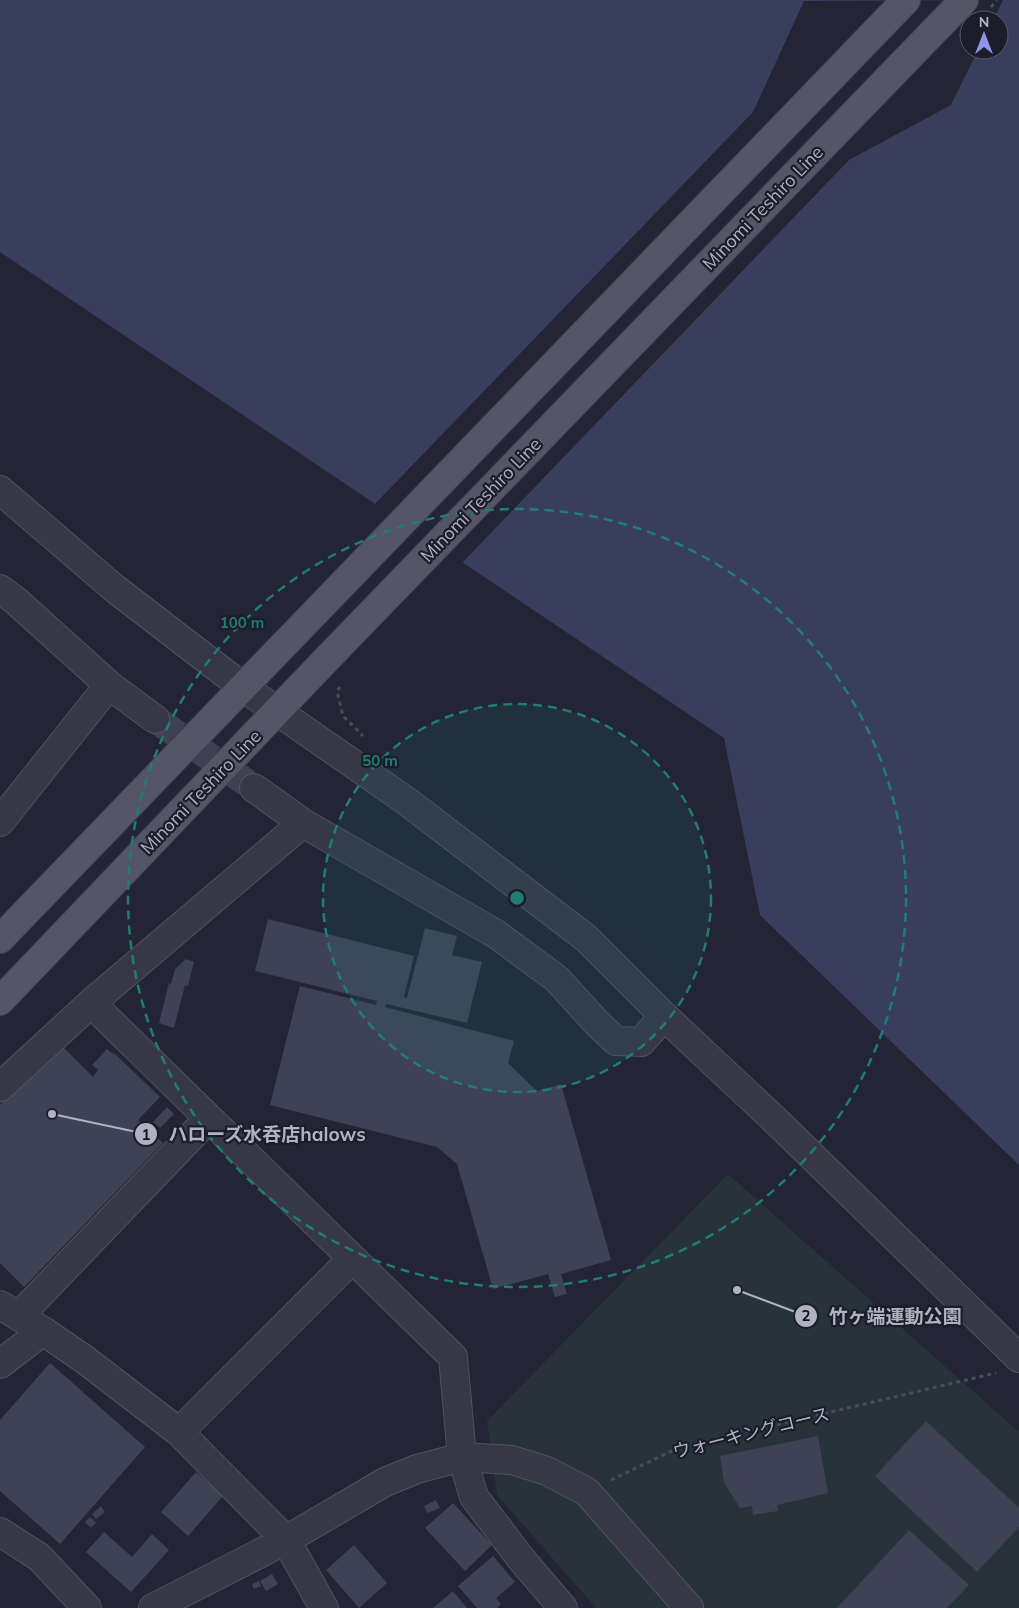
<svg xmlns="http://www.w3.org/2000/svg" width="1019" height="1608" viewBox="0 0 1019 1608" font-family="Mulish,'Noto Sans JP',sans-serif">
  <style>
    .green { fill: #273339 }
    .water { fill: #393e5d; fill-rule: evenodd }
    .pier { fill: #232535 }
    .building { fill: #3f4255 }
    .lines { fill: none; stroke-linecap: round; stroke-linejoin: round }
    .minor-tunnel { stroke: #3f4151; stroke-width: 28; stroke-dasharray: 28 14; stroke-linecap: butt }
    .minor-casing { stroke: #505260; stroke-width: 30 }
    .major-casing { stroke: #3f414f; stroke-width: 30 }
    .path { stroke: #444e56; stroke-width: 3; stroke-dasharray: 4 4; stroke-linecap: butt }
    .minor { stroke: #363846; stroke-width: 28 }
    .major { stroke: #545666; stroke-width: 28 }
    .ring { fill: none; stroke: #1f7c76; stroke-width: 2.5; stroke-dasharray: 9 6 }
    .labels { text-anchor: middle; stroke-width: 4.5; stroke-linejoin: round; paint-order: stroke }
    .street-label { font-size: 18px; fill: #b0b2c2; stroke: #1b1d2a }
    .centre { fill: #1f7c76; stroke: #1b1d2a; stroke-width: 2.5 }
    .ring-label { font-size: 15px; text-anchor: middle; font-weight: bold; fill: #1f7c76; stroke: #1b1d2a; stroke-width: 4.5; stroke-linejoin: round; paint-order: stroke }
    .leader { fill: none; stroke: #b0b2c2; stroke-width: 2 }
    .callout-dot { fill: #b0b2c2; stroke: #1b1d2a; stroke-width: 2 }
    .mark-label { font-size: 15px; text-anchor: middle; font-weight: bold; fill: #111 }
    .callout-label { font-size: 19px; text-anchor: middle; font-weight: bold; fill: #b0b2c2; stroke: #1b1d2a; stroke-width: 4.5; stroke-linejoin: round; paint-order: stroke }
  </style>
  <rect width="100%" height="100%" fill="#232535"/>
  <path class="green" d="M728,1174L1019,1432V1608H596L497,1495L487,1421Z"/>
  <path class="water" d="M0,0H1019V1165L760,915L724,738L0,252ZM969,20H999V50H969Z"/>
  <path class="pier" d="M1003,0L993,20H969V50H978L951,105L849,160L461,564L373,506L753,112L804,1Z"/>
  <path class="building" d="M268,919L414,956L404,997L407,998L425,928L457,936L452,955L482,962L467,1023L386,1004L385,1007L514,1041L508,1063L537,1091L561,1084L611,1260L561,1274L567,1294L555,1297L548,1274L493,1289L457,1164L437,1147L270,1105L300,986L376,1005L377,1001L255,971Z
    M186,959L194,962L188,986L185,985L174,1028L159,1023L169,983L171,984L175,969Z
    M64,1048L93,1077L98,1070L92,1065L107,1049L113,1054L114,1053L160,1097L138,1120L163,1143L24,1287L0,1263V1104Z
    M167,1107L174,1114L160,1128L153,1122Z
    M50,1363L145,1447L60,1544L0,1491V1420Z
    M926,1421L1019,1508V1527L977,1572L875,1476Z
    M818,1436L828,1493L777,1505L778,1511L753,1515L752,1506L740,1508L724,1483L720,1456Z
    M196,1472L223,1496L188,1536L161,1512Z
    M436,1500L440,1508L427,1513L424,1506Z
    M453,1503L492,1545L465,1571L425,1528Z
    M101,1506L105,1512L96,1519L92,1514Z
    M90,1517L96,1523L91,1528L85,1522Z
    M909,1530L969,1585L947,1608H837Z
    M104,1532L132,1557L152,1534L169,1550L131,1592L86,1552Z
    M354,1545L387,1583L359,1608L326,1570Z
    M493,1556L515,1582L496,1598L501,1604L497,1608H477L458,1586Z
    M272,1574L278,1584L266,1591L260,1581Z
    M259,1581L261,1586L254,1589L252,1584Z
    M453,1591L467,1608H433Z"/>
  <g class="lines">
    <path class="minor-tunnel" d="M155,719L254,788"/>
    <defs>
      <path id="minor" d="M0,490L114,588L244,688L405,800L586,938L664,1016L777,1122L1019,1358
        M0,589L16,601L109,685L155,719
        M254,788L303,823
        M0,822L109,685
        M91,1003L453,1357L462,1457L474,1497L522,1560L563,1608
        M0,1087L91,1003L303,823L496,934L557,979L596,1022L616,1041L641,1042L664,1016
        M0,1305L43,1331L84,1359L179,1432L286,1540L324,1608
        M19,1316L208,1119
        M0,1364L43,1331
        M179,1432L352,1259
        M0,1532L39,1557L87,1608
        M153,1608L286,1540L385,1482L417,1469L462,1457L512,1460L547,1471L587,1492L689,1608"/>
      <path id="major" d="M0,939L906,0
        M0,1001L321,665L964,0"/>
    </defs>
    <use href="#minor" class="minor-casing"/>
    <use href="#major" class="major-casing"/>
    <path class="path" d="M991,7L997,0
      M340,687L337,691L343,716L363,736
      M611,1480L678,1448L996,1373"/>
    <use href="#minor" class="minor"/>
    <use href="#major" class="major"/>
  </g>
  <circle cx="517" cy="898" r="194" fill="#1f7c76" fill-opacity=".12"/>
  <g class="ring">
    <circle cx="517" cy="898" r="194"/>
    <circle cx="517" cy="898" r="389"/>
  </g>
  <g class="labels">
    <g class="street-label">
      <text transform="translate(763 208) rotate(-46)" y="6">Minomi Teshiro Line</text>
      <text transform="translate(481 500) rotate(-46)" y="6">Minomi Teshiro Line</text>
      <text transform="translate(201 792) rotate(-46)" y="6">Minomi Teshiro Line</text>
      <text transform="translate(751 1433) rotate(-14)" y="6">ウォーキングコース</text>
    </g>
  </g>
  <circle cx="517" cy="898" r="8" class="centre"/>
  <g class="ring-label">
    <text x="242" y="628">100 m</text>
    <text x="380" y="766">50 m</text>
  </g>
  <path class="leader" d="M52 1114L146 1134M737 1290L806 1316"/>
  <g class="callout-dot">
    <circle cx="52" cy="1114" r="5"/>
    <circle cx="737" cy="1290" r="5"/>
    <circle cx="146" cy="1134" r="12"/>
    <circle cx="806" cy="1316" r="12"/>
  </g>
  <g class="mark-label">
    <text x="146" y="1140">1</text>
    <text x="806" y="1321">2</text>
  </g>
  <g class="callout-label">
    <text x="267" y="1141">ハローズ水呑店halows</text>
    <text x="895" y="1323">竹ヶ端運動公園</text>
  </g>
  <g transform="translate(984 35)"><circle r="24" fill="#1b1d2a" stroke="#575967"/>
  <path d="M0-4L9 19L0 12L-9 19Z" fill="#8d95eb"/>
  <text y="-8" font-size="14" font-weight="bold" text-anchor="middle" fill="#b0b2c2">N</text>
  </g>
</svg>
